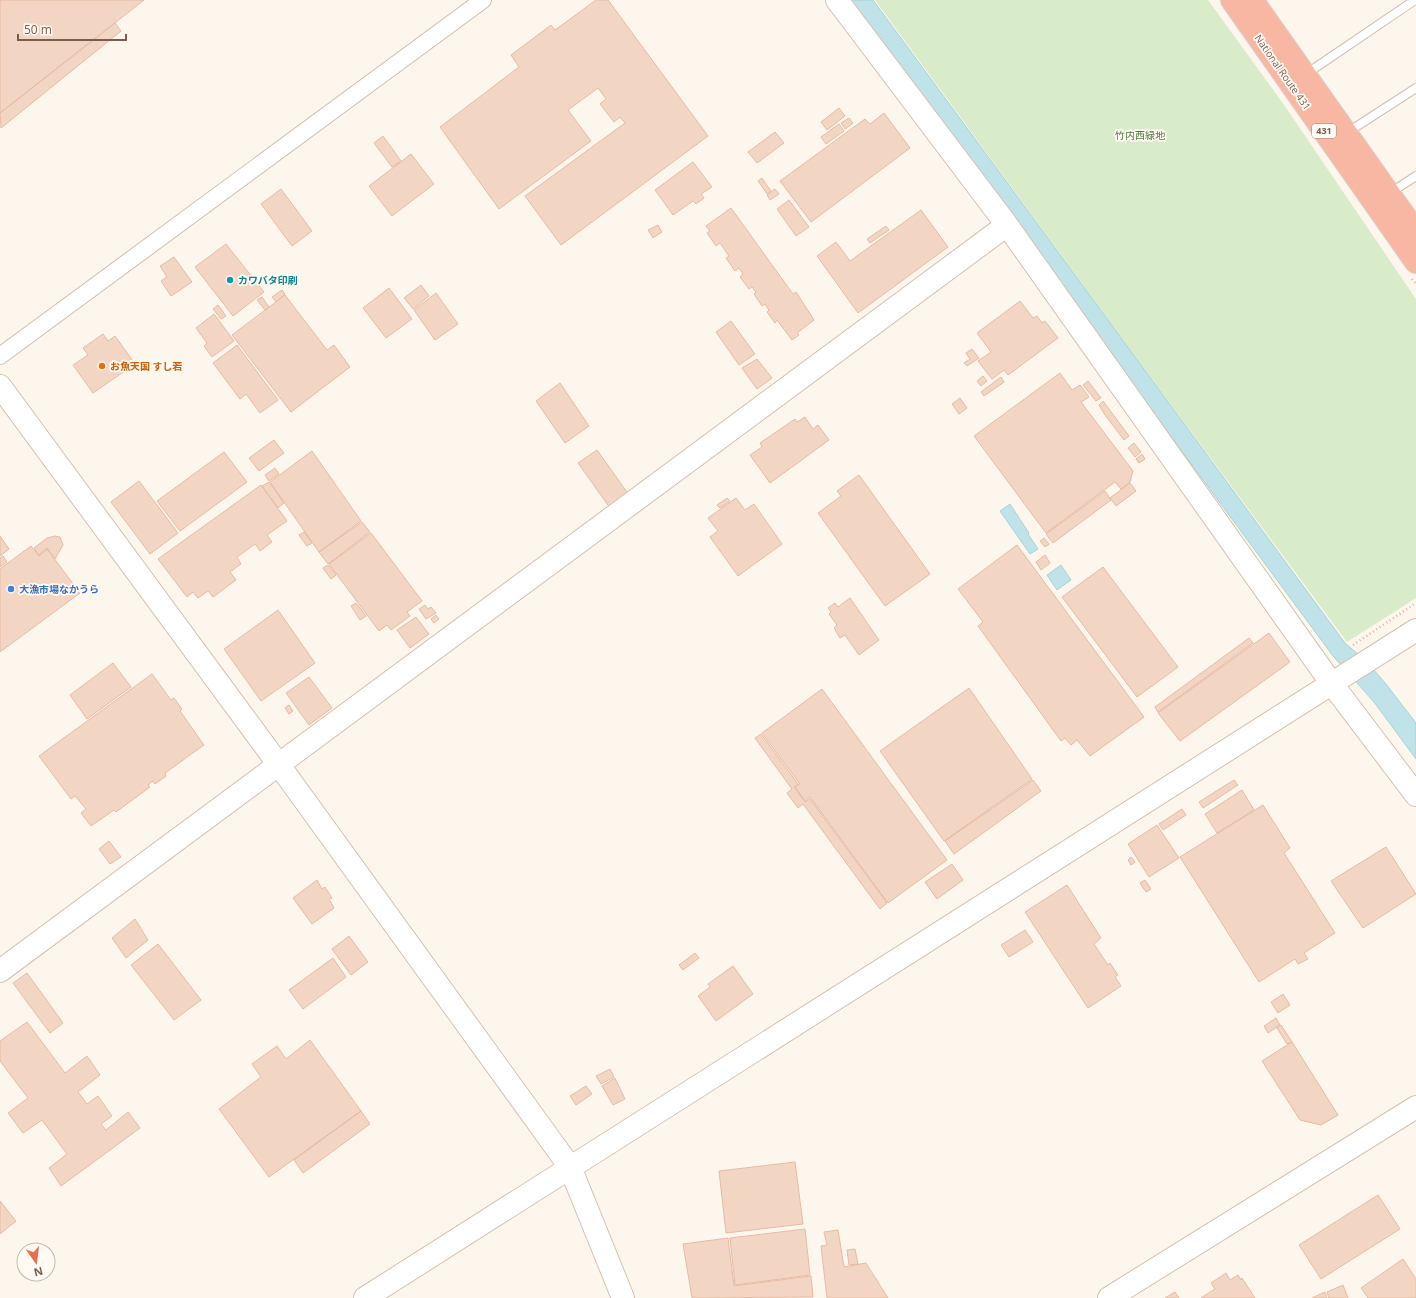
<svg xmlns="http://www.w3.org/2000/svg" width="1416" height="1298" viewBox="0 0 1416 1298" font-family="'Open Sans','Noto Sans JP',sans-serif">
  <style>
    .green { fill: #d8ecc9 }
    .water { fill: #bfe3e8; stroke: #a5d3da }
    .building { fill: #f3d5c3; stroke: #e6bba3 }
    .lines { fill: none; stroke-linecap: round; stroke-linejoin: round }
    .lane-casing { stroke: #d1beb0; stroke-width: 10 }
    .street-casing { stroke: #d1beb0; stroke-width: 18 }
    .secondary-casing { stroke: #d6c0b0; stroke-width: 24 }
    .highway-casing { stroke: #dad1cd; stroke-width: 24 }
    .path { stroke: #d9b8a5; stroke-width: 2.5; stroke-dasharray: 1 3; stroke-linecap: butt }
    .lane { stroke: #fff; stroke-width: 8 }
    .street { stroke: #fff; stroke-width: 16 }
    .secondary { stroke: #fff; stroke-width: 22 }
    .highway { stroke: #f7b7a3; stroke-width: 22 }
    .culture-dot { fill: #0f9aa8; stroke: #fffaf3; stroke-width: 1.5 }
    .food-dot { fill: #e8710a; stroke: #fffaf3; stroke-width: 1.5 }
    .shop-dot { fill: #3f7fe0; stroke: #fffaf3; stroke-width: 1.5 }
    .labels { text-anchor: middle; stroke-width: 3.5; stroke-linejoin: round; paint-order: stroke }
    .shield { fill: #fffaf3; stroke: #a28b7f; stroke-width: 1 }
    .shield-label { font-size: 9px; font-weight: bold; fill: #7a5c4d }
    .street-label { font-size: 10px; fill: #7a5c4d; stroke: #fffaf3 }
    .park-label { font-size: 10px; fill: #537a41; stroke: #fffaf3 }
    .culture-label { font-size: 10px; font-weight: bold; fill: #0d838f; stroke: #fffaf3; text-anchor: start }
    .food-label { font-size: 10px; font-weight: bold; fill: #c56008; stroke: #fffaf3; text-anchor: start }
    .shop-label { font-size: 10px; font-weight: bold; fill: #366cbe; stroke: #fffaf3; text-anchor: start }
  </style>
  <rect width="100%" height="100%" fill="#fdf6ec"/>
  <path class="green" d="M875,0H1208L1282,102L1416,299V598L1347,642L1123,340Z"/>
  <path class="water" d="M849,0H873L1345,643L1366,661L1386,684L1416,723V759L1374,702L1333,656Z
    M1010,504L1029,533L1028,534L1038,549L1030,554L1000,511Z
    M1061,565L1071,580L1057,590L1047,575Z"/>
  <path class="building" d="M0,0H144L0,113Z
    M596,0H608L708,136L561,245L525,196L625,123L620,117L614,122L600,104L606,99L598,88L568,110L591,141L499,209L440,127L519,67L511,55L551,25L555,30Z
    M115,23L121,31L1,128L0,113Z
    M839,108L845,116L827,130L821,122Z
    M884,113L910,148L811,222L780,181L865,119L870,124Z
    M849,118L853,123L845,129L841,123Z
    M839,124L844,131L826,144L821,137Z
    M775,132L784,143L757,163L748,152Z
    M383,136L401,161L392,167L374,143Z
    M411,154L434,184L392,216L369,186Z
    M693,162L712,187L701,194L704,198L696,204L693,201L673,215L655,190Z
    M762,178L771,191L767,194L758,181Z
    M281,189L312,231L292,246L261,204Z
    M775,189L779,194L770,200L767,195Z
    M789,200L809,227L796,236L777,209Z
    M731,208L793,294L796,292L814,320L797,333L799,335L792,340L777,320L775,323L767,312L769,310L765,304L762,306L754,294L756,292L752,287L749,289L740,277L743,274L739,268L735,271L726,258L729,256L720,243L716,246L707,233L710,231L706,226Z
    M921,210L948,247L858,313L817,256L836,242L850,261Z
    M658,225L662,232L653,238L648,230Z
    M886,226L889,230L870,243L867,239Z
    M226,244L264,292L233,316L195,267Z
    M174,257L192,282L171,296L161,281L167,277L160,266Z
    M421,285L429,296L413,309L404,298Z
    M389,288L412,319L386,338L363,308Z
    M282,290L285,294L276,302L272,297Z
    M436,293L458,324L435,340L414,310Z
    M285,295L327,350L334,345L350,367L291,412L232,335Z
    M262,297L269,307L265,310L257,300Z
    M1020,301L1033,318L1037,316L1042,323L1045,321L1058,338L1008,375L1004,370L992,379L978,361L991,352L977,333Z
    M218,305L226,316L221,319L213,309Z
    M214,314L234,341L212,357L204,346L207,343L196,328Z
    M731,321L755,354L739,365L716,332Z
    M103,334L108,341L115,336L135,364L93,393L73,365L88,355L83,348Z
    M237,345L278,400L260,413L246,394L240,399L213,363Z
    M972,349L979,358L967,366L964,363L970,359L966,353Z
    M757,359L772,378L757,389L742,368Z
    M1060,373L1072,390L1080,385L1089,397L1081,402L1133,471L1130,482L1121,489L1115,482L1046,533L974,436Z
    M983,376L987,381L981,386L977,381Z
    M1001,377L1004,382L984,396L981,392Z
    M1088,381L1101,398L1096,401L1083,385Z
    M560,383L589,426L565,443L536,401Z
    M960,398L967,408L959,414L952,404Z
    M1103,401L1129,436L1124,440L1105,415L1099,405Z
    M805,417L813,429L818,425L829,440L770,483L750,455L762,447L760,443L795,419L797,422Z
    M274,440L284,453L259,471L249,458Z
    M1134,443L1141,452L1135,457L1128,448Z
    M597,450L629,495L610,508L578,463Z
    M312,451L361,521L319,552L270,482Z
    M224,452L247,482L180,531L157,501Z
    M1142,454L1145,459L1139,463L1136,459Z
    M275,468L279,474L269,481L265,475Z
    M859,475L930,574L885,606L818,513L841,496L837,491Z
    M139,481L178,533L150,554L111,502Z
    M269,482L284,503L278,508L262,486Z
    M1130,483L1136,491L1116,506L1110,498Z
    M261,485L287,521L267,535L272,542L260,551L255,544L237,557L241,564L230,572L236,580L213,597L208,591L198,598L193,592L187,597L158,559Z
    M1105,491L1111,500L1053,543L1046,534Z
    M727,498L730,501L720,508L717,505Z
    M736,498L745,510L754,504L782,544L738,576L710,537L718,531L708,518Z
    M362,522L370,532L328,564L319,552Z
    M304,532L312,543L307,546L299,535Z
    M371,533L422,601L407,612L410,616L391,630L387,625L379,631L329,564Z
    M0,536L9,549L0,556Z
    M55,536L60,537L63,545L55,559L47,548L39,555L34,548L47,538Z
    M1044,538L1049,544L1045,547L1040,541Z
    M1017,545L1144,717L1090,756L1077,740L1071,745L1065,738L1061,741L978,626L983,622L958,589Z
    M31,546L39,556L47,549L80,593L0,652V569Z
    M1045,555L1050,563L1041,570L1036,562Z
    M3,556L7,562L0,567V558Z
    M328,565L336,575L331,579L323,568Z
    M1103,567L1178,667L1137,697L1062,597Z
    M850,598L879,640L859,655L845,635L840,638L834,628L837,625L829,614L831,612L828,608L835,603L838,607Z
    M356,603L366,616L360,620L351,606Z
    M425,605L428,609L431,607L436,613L426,619L419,609Z
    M278,610L315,663L261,701L224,649Z
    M436,615L439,619L434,623L431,619Z
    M416,617L429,634L410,648L397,630Z
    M1269,633L1290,662L1180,741L1158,713Z
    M1249,638L1253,643L1158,712L1155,707Z
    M113,663L131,687L87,719L70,695Z
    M152,674L171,700L174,698L182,709L180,711L204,745L165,773L166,776L155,784L153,781L148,785L150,787L116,812L114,810L91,826L81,813L86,809L75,796L71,799L39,756Z
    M309,677L332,708L309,725L286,693Z
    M969,688L1032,779L944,841L880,751Z
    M822,689L947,860L888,903L810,797L805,801L795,787L800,784L762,733Z
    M289,705L293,711L289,714L285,708Z
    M761,734L798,784L794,787L805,802L810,799L887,903L880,909L803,804L798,808L787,793L792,789L755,738Z
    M1033,780L1041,791L954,854L945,841Z
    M1234,780L1238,785L1203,808L1199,802Z
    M1242,790L1254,810L1217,833L1205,814Z
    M1263,805L1290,848L1284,853L1335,933L1304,953L1308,959L1298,964L1295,959L1259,982L1180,857Z
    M1182,809L1186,815L1163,830L1159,824Z
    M1157,825L1179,858L1149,877L1128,844Z
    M109,841L121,857L110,864L99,849Z
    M1386,847L1416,894L1363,928L1331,881Z
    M1131,857L1135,862L1131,865L1128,860Z
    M952,864L963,880L937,899L925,882Z
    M317,880L322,889L325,887L332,898L329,899L334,908L312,924L293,898Z
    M1145,880L1151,889L1146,892L1140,883Z
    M1067,885L1101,938L1094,944L1108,965L1110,963L1118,975L1115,977L1121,986L1088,1008L1025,912Z
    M135,919L148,940L126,958L112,938Z
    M1025,930L1033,942L1009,957L1001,945Z
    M349,936L368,962L351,975L332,949Z
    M158,944L201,1000L174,1020L131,965Z
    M695,953L699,958L683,970L679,965Z
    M333,958L346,977L303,1009L289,990Z
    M733,966L753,994L716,1021L698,996L710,987L708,984Z
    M27,973L63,1023L50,1033L13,983Z
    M1283,994L1290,1005L1278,1013L1271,1002Z
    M1276,1018L1280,1025L1268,1033L1264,1026Z
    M27,1022L65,1073L87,1056L100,1075L78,1092L87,1104L98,1096L112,1116L101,1124L106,1130L128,1112L140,1128L61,1186L49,1168L67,1154L42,1120L23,1133L8,1113L28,1098L0,1061V1041Z
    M1281,1025L1292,1042L1287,1044L1277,1028Z
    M310,1040L361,1111L269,1177L219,1109L261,1077L252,1064L277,1046L286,1059Z
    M1292,1042L1338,1115L1321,1125L1300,1120L1262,1061Z
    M610,1069L614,1077L601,1084L596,1076Z
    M615,1078L625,1099L613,1105L602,1086Z
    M586,1086L592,1094L576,1105L570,1096Z
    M361,1111L370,1124L303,1173L294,1160Z
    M795,1162L803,1224L726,1233L719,1171Z
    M1378,1195L1400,1229L1321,1279L1299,1245Z
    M0,1201L16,1221L0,1234Z
    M805,1229L810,1275L735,1285L730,1238Z
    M838,1230L844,1267L866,1263L888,1298H827L821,1246L827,1245L824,1232Z
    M728,1238L734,1286L811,1276L813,1297L692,1298L683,1244Z
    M855,1249L858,1264L849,1265L847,1250Z
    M1403,1259L1416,1279V1298H1368L1361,1288Z
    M1226,1273L1230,1280L1238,1275L1241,1280L1242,1278L1255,1298H1201L1215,1289L1211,1283Z
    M1343,1285L1348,1298H1329L1327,1292Z
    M1175,1292L1179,1298H1165Z
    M1325,1292L1327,1298H1312Z"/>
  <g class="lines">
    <defs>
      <path id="lane" d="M1306,74L1415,0
        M1348,132L1416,88
        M1390,193L1416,176"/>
      <path id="street" d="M0,356L483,0"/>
      <path id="secondary" d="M837,0L1007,225L1332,684L1416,795
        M0,386L279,765L570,1167L623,1298
        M0,971L1007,225
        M365,1298L1416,630
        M1109,1298L1416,1107"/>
      <path id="highway" d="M1232,0L1416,262
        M1252,0L1416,232"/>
    </defs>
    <use href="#lane" class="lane-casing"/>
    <use href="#street" class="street-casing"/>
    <use href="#secondary" class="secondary-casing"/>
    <use href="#highway" class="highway-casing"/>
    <path class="path" d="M1412,279L1416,284
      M1353,645L1416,603"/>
    <use href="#lane" class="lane"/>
    <use href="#street" class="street"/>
    <use href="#secondary" class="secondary"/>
    <use href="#highway" class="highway"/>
  </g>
  <circle class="culture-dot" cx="230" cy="280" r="4"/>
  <circle class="food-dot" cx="102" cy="366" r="4"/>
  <circle class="shop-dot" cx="11" cy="589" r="4"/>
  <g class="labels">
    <rect class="shield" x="1312" y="124" width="24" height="14" rx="3"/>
    <g class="shield-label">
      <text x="1324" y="134">431</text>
    </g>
    <g class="street-label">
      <text transform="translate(1283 72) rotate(55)" y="4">National Route 431</text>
    </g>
    <g class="park-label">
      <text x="1140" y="139">竹内西緑地</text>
    </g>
    <g class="culture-label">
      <text x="238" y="284">カワバタ印刷</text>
    </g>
    <g class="food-label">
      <text x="110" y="370">お魚天国 すし若</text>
    </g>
    <g class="shop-label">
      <text x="19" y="593">大漁市場なかうら</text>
    </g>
  </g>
  <g transform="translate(36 1262) rotate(166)"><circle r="19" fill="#fffaf3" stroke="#cabbb1"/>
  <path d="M0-3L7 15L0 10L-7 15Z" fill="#e76f51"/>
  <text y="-6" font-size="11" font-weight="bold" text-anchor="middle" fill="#7a5c4d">N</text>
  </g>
  <path d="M18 34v6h108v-6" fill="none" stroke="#7a5c4d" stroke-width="2"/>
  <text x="24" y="34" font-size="12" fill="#7a5c4d" stroke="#fffaf3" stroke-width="3" paint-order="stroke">50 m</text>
</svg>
